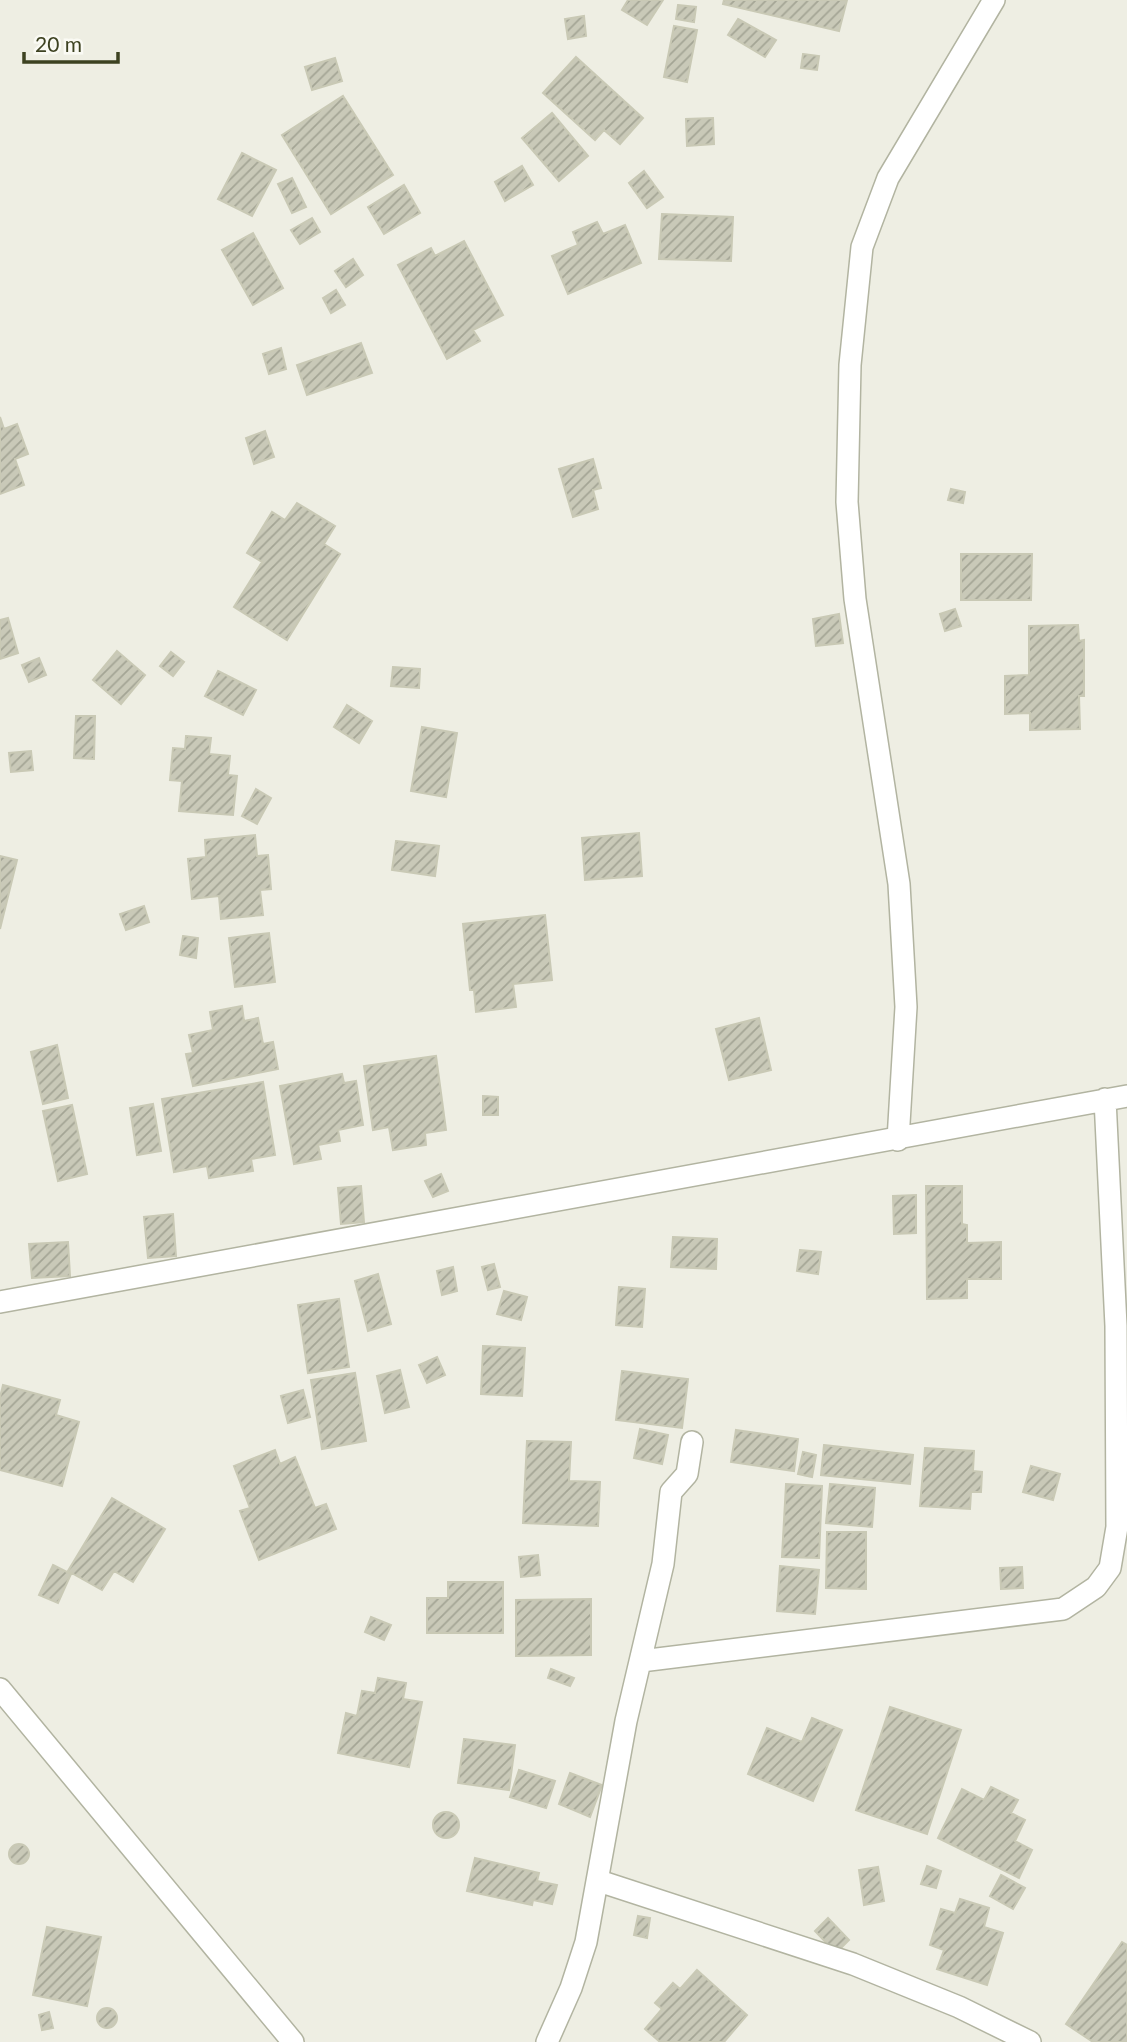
<svg xmlns="http://www.w3.org/2000/svg" width="1127" height="2042" viewBox="0 0 1127 2042" font-family="Lato,sans-serif">
  <style>
    .building { fill: url(#building-hatch); stroke: #c9c9b5; stroke-width: 2 }
    .lines { fill: none; stroke-linecap: round; stroke-linejoin: round }
    .minor-casing { stroke: #b2b4a1; stroke-width: 24 }
    .minor { stroke: #fff; stroke-width: 21 }
  </style>
  <defs>
    <pattern id="building-hatch" width="6" height="6" patternUnits="userSpaceOnUse" patternTransform="scale(1.75)"><rect width="6" height="6" fill="#c9c9b8"/><path d="M-1 1l2-2M0 6l6-6M5 7l2-2" fill="none" stroke="#a4a595"/></pattern>
  </defs>
  <rect width="100%" height="100%" fill="#eeeee3"/>
  <path class="building" d="M628,0H663L647,25L622,10Z
    M724,0H847L839,31L723,4Z
    M678,5L696,7L694,22L676,19Z
    M584,16L586,36L568,39L565,19Z
    M738,19L776,40L765,57L728,35Z
    M674,26L697,30L687,82L664,77Z
    M803,54L819,56L817,70L801,68Z
    M576,57L643,118L620,144L604,130L595,140L543,93Z
    M335,58L342,81L312,90L305,67Z
    M343,96L393,175L331,214L282,135Z
    M552,113L588,156L559,181L522,138Z
    M713,118L714,144L687,146L686,119Z
    M242,153L276,170L252,216L218,199Z
    M522,166L533,185L505,201L495,182Z
    M644,171L663,197L647,208L629,183Z
    M292,178L306,207L292,213L278,184Z
    M404,185L420,213L384,234L368,207Z
    M662,214L733,217L731,261L659,259Z
    M312,218L320,232L300,244L291,230Z
    M597,222L603,234L625,225L641,263L568,294L552,256L578,245L573,232Z
    M253,233L283,288L253,305L222,250Z
    M464,241L503,315L473,330L480,341L447,359L398,265L431,248L435,256Z
    M353,259L363,275L346,287L335,271Z
    M336,290L345,305L331,313L323,298Z
    M361,343L372,373L307,395L297,365Z
    M281,348L286,369L269,374L263,354Z
    M0,417L4,429L17,424L28,454L15,459L24,485L0,494Z
    M265,431L274,457L254,464L246,438Z
    M593,459L601,488L593,490L598,509L573,517L559,469Z
    M951,489L965,492L963,503L948,500Z
    M297,503L335,526L324,544L340,554L287,640L234,607L262,562L247,553L272,512L285,520Z
    M961,554H1032L1031,600H961Z
    M955,609L961,626L945,631L940,614Z
    M839,614L843,643L816,646L813,619Z
    M8,618L18,653L0,659V620Z
    M1078,625L1079,641L1084,640V696H1079L1080,729L1030,730V713L1005,714V676L1029,675V626Z
    M117,651L145,675L121,704L93,680Z
    M171,652L184,662L173,676L160,666Z
    M39,658L46,675L29,682L22,665Z
    M393,667L420,669L419,688L391,686Z
    M218,671L256,690L243,715L205,696Z
    M347,705L372,721L359,743L334,727Z
    M76,716H95L94,759L74,758Z
    M422,727L457,733L446,797L411,791Z
    M186,736L211,738L209,754L230,756L228,775L237,776L233,815L179,811L182,781L170,780L173,748L185,749Z
    M31,751L33,770L11,772L9,753Z
    M256,789L271,798L257,824L242,816Z
    M639,833L642,876L585,880L582,838Z
    M255,835L257,856L268,855L271,889L260,890L263,915L221,919L219,896L192,899L188,859L206,857L205,840Z
    M396,841L439,846L435,876L392,870Z
    M0,856L17,860L0,929Z
    M144,906L149,922L126,930L120,914Z
    M545,915L552,980L513,984L516,1007L476,1012L474,990H470L463,924Z
    M269,933L275,982L235,987L229,938Z
    M183,936L198,938L196,958L180,955Z
    M242,1006L244,1021L258,1018L263,1044L273,1042L278,1069L193,1086L186,1054L193,1053L189,1035L213,1030L210,1012Z
    M759,1018L771,1070L729,1080L716,1029Z
    M57,1045L68,1098L43,1104L31,1052Z
    M436,1056L446,1130L425,1133L426,1145L393,1150L389,1127L373,1130L364,1066Z
    M342,1074L344,1083L356,1081L363,1125L338,1130L340,1141L318,1145L321,1159L294,1164L280,1086Z
    M263,1082L275,1155L251,1159L253,1171L209,1178L207,1166L174,1172L162,1099Z
    M483,1096L498,1097V1115H483Z
    M153,1104L161,1151L137,1155L130,1108Z
    M72,1105L87,1174L58,1181L43,1111Z
    M441,1174L448,1191L433,1197L425,1181Z
    M361,1186L364,1222L341,1224L338,1188Z
    M926,1186H962V1224L967,1225V1243L1001,1242V1279H967V1298L927,1299Z
    M916,1195V1233L894,1234L893,1196Z
    M173,1214L176,1256L148,1258L144,1217Z
    M673,1237L717,1239L716,1269L671,1267Z
    M68,1242L70,1276L32,1278L29,1244Z
    M800,1250L821,1252L818,1274L797,1271Z
    M494,1264L500,1287L488,1290L482,1267Z
    M453,1267L457,1291L442,1295L437,1271Z
    M378,1274L391,1324L368,1331L355,1281Z
    M619,1287L645,1289L642,1327L616,1325Z
    M504,1291L527,1297L521,1320L497,1314Z
    M339,1299L349,1367L308,1373L298,1305Z
    M483,1346L525,1348L522,1396L481,1394Z
    M437,1357L445,1375L427,1383L419,1365Z
    M400,1370L409,1407L385,1413L377,1376Z
    M622,1371L688,1379L682,1428L616,1420Z
    M355,1373L366,1441L322,1449L311,1380Z
    M3,1385L60,1400L56,1415L79,1422L62,1486L0,1470V1397Z
    M303,1390L310,1417L288,1423L281,1396Z
    M640,1429L668,1435L662,1464L634,1458Z
    M736,1430L798,1439L794,1471L731,1462Z
    M527,1441L571,1442L569,1481L600,1482L598,1526L523,1523Z
    M824,1445L913,1455L910,1484L821,1475Z
    M925,1448L974,1451L973,1471L982,1472L981,1492H971L970,1509L920,1506Z
    M275,1450L280,1464L295,1457L315,1508L326,1504L336,1529L259,1560L240,1511L250,1508L234,1466Z
    M803,1452L816,1455L812,1477L798,1474Z
    M1031,1466L1060,1474L1053,1500L1023,1492Z
    M786,1484L822,1486L819,1558L782,1557Z
    M830,1484L875,1488L872,1527L826,1523Z
    M112,1498L165,1529L133,1582L114,1571L102,1590L68,1571Z
    M827,1532H866V1589L826,1588Z
    M538,1555L540,1575L521,1577L519,1557Z
    M53,1565L71,1574L58,1603L39,1595Z
    M780,1566L819,1570L815,1614L777,1611Z
    M1022,1567L1023,1588L1001,1589L1000,1568Z
    M448,1582H503V1633H427V1598H448Z
    M591,1599V1655L516,1656V1600Z
    M371,1617L391,1625L384,1640L365,1632Z
    M551,1669L574,1678L570,1686L548,1678Z
    M378,1678L406,1683L403,1699L422,1702L409,1767L338,1753L346,1713L357,1716L362,1691L375,1693Z
    M890,1707L961,1730L927,1834L856,1810Z
    M812,1718L842,1730L813,1801L748,1774L767,1728L802,1742Z
    M464,1739L515,1745L509,1790L458,1783Z
    M519,1770L555,1781L546,1808L510,1797Z
    M570,1773L602,1785L590,1817L559,1804Z
    M991,1787L1018,1800L1011,1813L1025,1820L1015,1841L1032,1850L1019,1878L938,1838L962,1789L984,1800Z
    M433 1825a13 13 0 1 1 26 0a13 13 0 1 1-26 0Z
    M9 1854a10 10 0 1 1 20 0a10 10 0 1 1-20 0Z
    M475,1858L539,1873L537,1881L557,1885L552,1904L533,1900L532,1905L467,1891Z
    M927,1866L941,1871L936,1888L921,1884Z
    M878,1867L884,1901L864,1905L859,1870Z
    M1001,1875L1025,1888L1013,1909L990,1896Z
    M960,1899L989,1908L984,1927L1003,1933L987,1985L937,1969L944,1950L930,1945L941,1909L955,1913Z
    M638,1916L650,1918L647,1938L634,1935Z
    M828,1918L849,1940L836,1953L815,1931Z
    M47,1927L101,1937L87,2006L33,1995Z
    M1122,1942L1127,1945V2042H1093L1066,2024Z
    M697,1970L747,2015L724,2042H660L645,2029L662,2009L655,2003L673,1983L680,1989Z
    M97 2018a10 10 0 1 1 20 0a10 10 0 1 1-20 0Z
    M49,2012L53,2028L42,2030L39,2015Z"/>
  <g class="lines">
    <defs>
      <path id="minor" d="M898,1140L906,1007L899,884L855,599L847,502L850,365L862,247L888,178L994,0
        M0,1302L1127,1096
        M641,1661L1063,1609L1096,1587L1110,1568L1117,1527L1116,1326L1105,1099
        M0,1689L293,2042
        M599,1881L853,1964L959,2007L1030,2042
        M547,2042L571,1988L586,1942L626,1721L663,1564L671,1492L687,1474L692,1442"/>
    </defs>
    <use href="#minor" class="minor-casing"/>
    <use href="#minor" class="minor"/>
  </g>
  <path d="M24 52v10h94v-10" fill="none" stroke="#3d4221" stroke-width="3.5"/>
  <text x="35" y="52" font-size="21" fill="#3d4221" stroke="#fafaf4" stroke-width="5" paint-order="stroke">20 m</text>
</svg>
